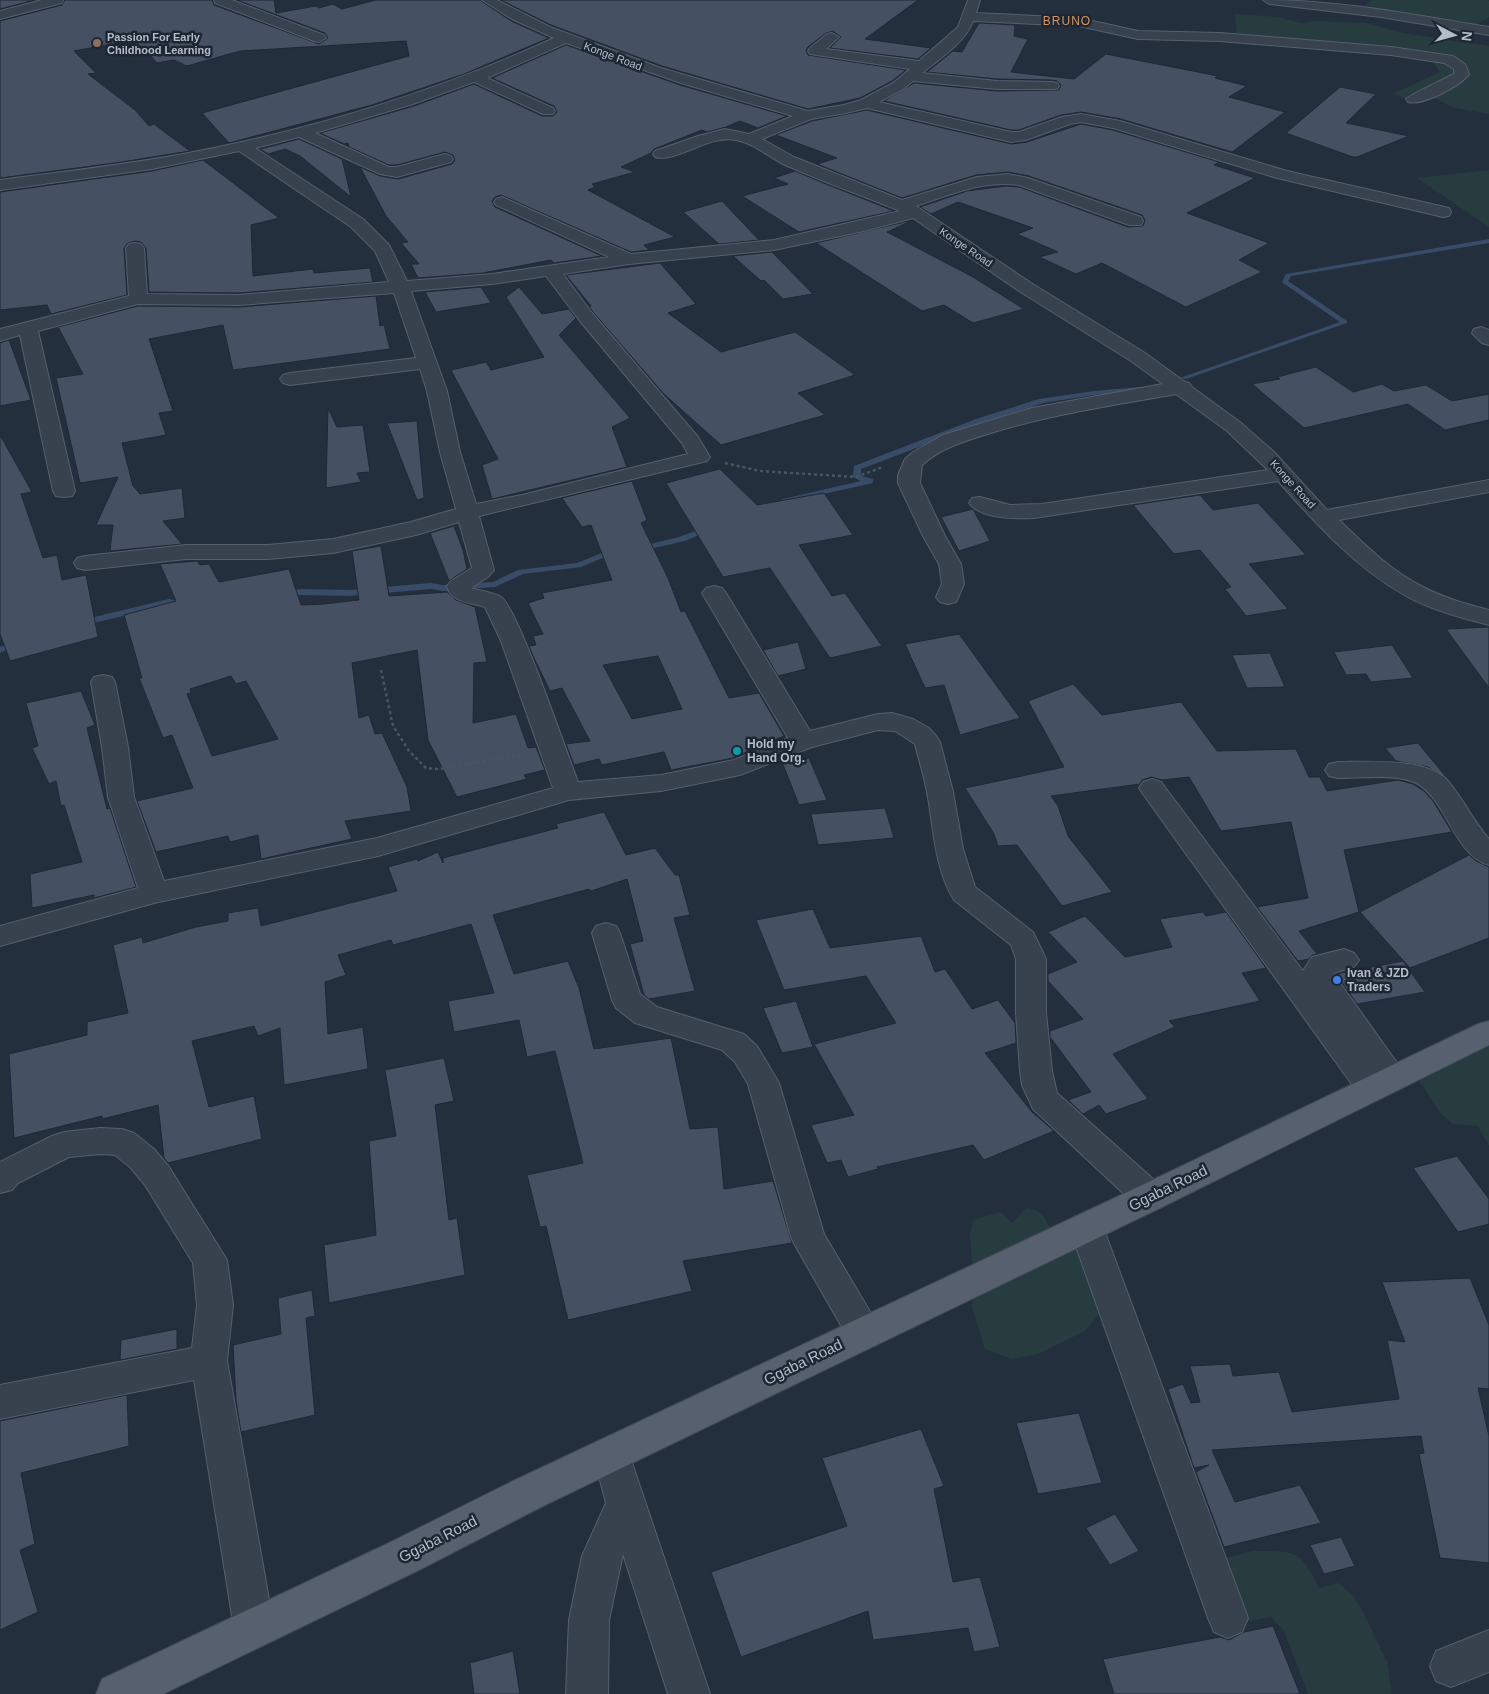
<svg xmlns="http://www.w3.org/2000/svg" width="1489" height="1694" viewBox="0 0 1489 1694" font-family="Arial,sans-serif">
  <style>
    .green { fill: #263c3f }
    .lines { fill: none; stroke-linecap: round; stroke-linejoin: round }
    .stream { fill: #394c67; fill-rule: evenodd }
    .building { fill: #455162; stroke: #1f2835; fill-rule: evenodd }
    .minor-casing { stroke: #565f6c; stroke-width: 2 }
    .major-casing { stroke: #414a57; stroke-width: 2 }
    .path { stroke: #44595c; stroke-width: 2.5; stroke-dasharray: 3 3; stroke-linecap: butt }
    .minor { fill: #38414e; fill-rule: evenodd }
    .major { fill: #56606e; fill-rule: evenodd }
    .education-dot { fill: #8d6e63; stroke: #1d2633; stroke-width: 2 }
    .culture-dot { fill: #0f9aa8; stroke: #1d2633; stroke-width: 2 }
    .shop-dot { fill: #3f7fe0; stroke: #1d2633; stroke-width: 2 }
    .labels { text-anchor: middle; stroke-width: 5; stroke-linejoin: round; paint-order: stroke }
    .far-poi-label { font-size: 11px; font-weight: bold; fill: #b4bcc9; stroke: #1d2633; text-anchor: start }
    .far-street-label { font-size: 11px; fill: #b4bcc9; stroke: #1d2633 }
    .far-quarter-label { font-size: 12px; letter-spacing: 1px; fill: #d59563; stroke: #1d2633 }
    .poi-label { font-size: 12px; font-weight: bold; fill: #b4bcc9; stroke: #1d2633; text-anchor: start }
    .near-street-label { font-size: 15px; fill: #b4bcc9; stroke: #1d2633 }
  </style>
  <rect width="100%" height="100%" fill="#242f3e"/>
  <path class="green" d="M1372,0H1487L1489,1V17L1476,24L1378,10L1365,5Z
    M1235,14L1278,17L1301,23L1316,21L1366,23L1403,33L1489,46V114L1455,108L1434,98L1417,103L1393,94L1440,72L1434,63L1447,56L1237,35Z
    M1489,170V227L1417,178Z
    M1489,1041V1146L1478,1126L1453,1124L1441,1114L1416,1076Z
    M1026,1208C1041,1209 1046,1218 1051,1231L973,1276L970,1235L973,1220L1001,1212L1012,1223Z
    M1065,1248L1077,1249L1101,1312L1085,1331L1038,1354L1012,1359L985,1349L972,1307L975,1290Z
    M1252,1551C1294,1551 1300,1548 1319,1588L1338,1583L1352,1594L1361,1608L1387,1662L1392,1694H1308L1284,1631L1271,1617L1243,1622L1216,1561Z"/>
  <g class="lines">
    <path class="stream" d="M1489,239V243L1291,276L1288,281L1347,321V323L1186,379L1180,378L1340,322L1283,283L1282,282L1286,274Z
      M1141,387L1145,389L1144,391L1094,395L1043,403L982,423L861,469V476L873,479V483L783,503L779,501L783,499L861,481L853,477L854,466L976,419L1039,399L1094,391Z
      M706,527H712L713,529L685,541L641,551L637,549L638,547L679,537Z
      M612,549H618L619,551L581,567L523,574L495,587L443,591L431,589L349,596L300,595L285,598L281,595L282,593L300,589L349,590L431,583L443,585L493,582L518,570L577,563Z
      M169,599C175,601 184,599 188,603L187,605L177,607L169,605L81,626L77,623L78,621Z
      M17,639L21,642L20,644L0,653V647Z"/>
  </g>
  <path class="building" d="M0,0H35L0,9Z
    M65,0H212L214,5L319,44L328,38L325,33L237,0H274L276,13L316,6L319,8L333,4L342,9L376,0H480L511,21L549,38L464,74L372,105L229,143L202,113L409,56L406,41L240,51L187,66L174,60L157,63L143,47L129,41L74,51L96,73L88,74L135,110L149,126L154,124L190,151L115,163L0,178V21L62,5Z
    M501,0H918L865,39L931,48L918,59L830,48L841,37L833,31L826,33L808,47L806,50L808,55L906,70L892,81L860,98L808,109L662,66L551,25Z
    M979,23L1015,25L1014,36L1028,39L1011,72L1074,79L1106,54L1218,76L1215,78L1247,86L1229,97L1285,112L1232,152L1121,119L1081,112L1061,115L1019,130H1011L884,101L914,83L997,91L1059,90L1061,85L1057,81L1052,80L997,79L927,72L953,51L962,52Z
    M566,45L680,85L787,116L758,128L740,121L726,127L707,132L702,130L654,149L651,153L621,167L635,172L592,184L595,187L588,190L675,237L644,245L649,250L631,252L501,195L495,197L492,201L495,207L602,256L554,263L551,260L483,273L418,278L411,264H419L401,243L408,242L386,216L360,167L380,176L398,179L452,164L455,160L453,155L445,152L397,165H389L349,147L348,143L344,144L320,133L414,106L474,84L542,116H553L557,112L554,106L492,78Z
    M1340,87L1376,94L1346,123L1409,136L1357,157H1353L1286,133Z
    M867,110L1011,144L1027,142L1081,124L1113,130L1219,162L1214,165L1255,178L1187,213L1269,243L1239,260L1262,272L1186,307L1102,263L1076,274L1039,257L1058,252L1017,234L1033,228L958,202L931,214L920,207L967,191L1006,186L1019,187L1128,227L1143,226L1145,220L1142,215L1029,176L1008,172L976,175L902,198L817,164L837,158L776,135L812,121Z
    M299,139L342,159L351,197L300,156L285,149L268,154L260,149Z
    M203,160L279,218L251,225L253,276L313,269L314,273L370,268L373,282L239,293L149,292L146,248L141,242L135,241L128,243L124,248L127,295L51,314L47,305L0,310V192L152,171Z
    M795,171L826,184L894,211L799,232L742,196L788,184L774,178Z
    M722,201L759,240L719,244L683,212Z
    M913,220L887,232L973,277L1024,309L973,323L944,305L922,311L816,243Z
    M772,252L813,294L783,299L764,280L761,281L733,256Z
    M660,263L696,304L668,313L721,352L795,332L855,375L798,393L825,415L721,445L664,394L593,312L589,306H591L566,275Z
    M481,287L491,303L436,312L425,292Z
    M519,287L542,314L569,309L576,318L559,335L630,418L612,427L627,467L492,499L482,465L498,459L451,370L486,362L491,370L544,357L506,297Z
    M376,296L380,326L384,325L390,349L233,370L223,325L149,339L173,411L159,413L166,435L122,443L133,486L140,494L182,488L185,518L163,521L182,544L110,551L113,525H96L118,477L80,483L56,378L83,374L58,327L138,306L239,307Z
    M9,340L31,400L0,406V343Z
    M1316,367L1353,392L1382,384L1394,391L1426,385L1452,401L1489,394V420L1445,430L1408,404L1304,428L1252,384L1280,379L1277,377Z
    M328,408L337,427L363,425L370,472L357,473L361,482L326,488Z
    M417,421L424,498L417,500L387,423Z
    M0,435L32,492L21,494L43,558L57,555L62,580L86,575L98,637L10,661L0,634Z
    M720,469L757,505L824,493L853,535L799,545L832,596L845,593L882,646L830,658L770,568L723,577L666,483Z
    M632,481L647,520L641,523L668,578L681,612L685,611L729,698L759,693L784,736L733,758L671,770L664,752L602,765L599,759L574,765L566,744L590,741L562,688L550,691L534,658L529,646L536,645L533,636L543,634L528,603L544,598L542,593L612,580L591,525L582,527L562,498ZM658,656L682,709L632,719L603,665Z
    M1200,495L1213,510L1258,503L1306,555L1249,564L1288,609L1246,616L1225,589L1231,587L1200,550L1174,554L1133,505Z
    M973,509L990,541L959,551L941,517Z
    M454,526L463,550L467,569L449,581L430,533Z
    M381,546L389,596L447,592L456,600L475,607L487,662L474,663L473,723L516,714L528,748L536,747L545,770L524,775L527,779L457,797L428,740L417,650L352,663L359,718L369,715L375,734L382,733L407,787L411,811L345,821L352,839L261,859L258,835L230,842L228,836L156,852L137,801L193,788L172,735L163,738L139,678H142L124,615L176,601L160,564L197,561L200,565L209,564L219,582L289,569L301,605L324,604L359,600L352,551ZM231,676L236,684L246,681L278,739L212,756L187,694L191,693L190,689Z
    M1489,627V688L1446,629Z
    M959,634L1020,718L960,735L944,685L925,688L905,644Z
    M798,642L806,669L778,676L763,650Z
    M1392,645L1413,678L1371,682L1366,674L1346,675L1334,652Z
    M1270,653L1285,687L1247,688L1232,655Z
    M1073,684L1102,715L1181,702L1217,751L1296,749L1309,777H1320L1327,791L1398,780L1413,784L1424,791L1433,801L1452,832L1344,850L1359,912L1299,931L1317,954L1312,955L1309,959L1298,961L1257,907L1308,898L1291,822L1221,831L1189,777L1162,780L1151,777L1142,780L1140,784L1051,796L1058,806L1068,836L1112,892L1062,906L1017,845L998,846L994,834L965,788L1064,767L1028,701Z
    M81,691L95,725L87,728L107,809L110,808L136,887L94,898V895L32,908L30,874L82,862L64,805L61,806L56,781L49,784L32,748L38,746L26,703Z
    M1418,743L1447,778L1428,767L1396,761L1385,748Z
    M809,758L827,800L799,805L782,762Z
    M885,808L894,838L818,845L811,814Z
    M604,812L626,855L655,848L675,875H679L690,915L674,918L695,991L649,999L644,995L630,944L643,941L627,879L591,891L589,889L493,915L514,974L568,961L579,988L594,1049L671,1038L690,1129L718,1127L724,1189L773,1181L792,1243L683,1261L692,1291L568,1320L546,1226L540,1227L527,1175L583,1163L555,1051L527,1057L519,1020L454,1032L448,1001L494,993L471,924L393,945L391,940L338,955L346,975L325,982L328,1034L363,1027L368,1069L284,1085L280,1028L258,1036L254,1026L192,1041L209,1107L254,1096L262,1139L168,1163L164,1158L158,1105L102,1119V1116L14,1138L9,1054L87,1035V1022L128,1013L113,945L142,937L143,943L196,927L228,921V913L258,908L261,926L397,891L388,867L417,859L418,861L438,852L443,863V858L558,828L556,824Z
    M1469,855L1476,861L1489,867V938L1410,968L1360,912Z
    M813,909L830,948L921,936L935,972L945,969L972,1009L998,1000L1015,1023L1016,1043L985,1053L1032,1112L1054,1131L984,1160L973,1145L877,1167L878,1169L848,1177L841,1160L827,1163L811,1125L854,1115L814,1044L896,1023L866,976L784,990L756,920Z
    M1203,912L1206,916L1226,912L1266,968L1242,973L1260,1001L1169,1021L1175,1027L1113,1054L1148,1099L1106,1114L1099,1105L1083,1114L1068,1100L1091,1092L1050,1037V1031L1083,1019L1048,981V974L1077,962L1048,932L1085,916L1125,957L1172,947L1160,919Z
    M1403,961L1425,992L1357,1004L1336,974Z
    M796,1001L813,1047L782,1053L763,1008Z
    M444,1058L454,1101L435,1105L449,1220L457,1218L465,1275L329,1303L324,1245L376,1235L369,1141L396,1136L385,1070Z
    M1457,1156L1489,1199V1224L1458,1232L1413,1168Z
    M1470,1278L1489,1325V1389L1478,1388L1489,1436V1563L1440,1558L1419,1454L1424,1453L1421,1436L1212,1450L1235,1502L1300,1485L1321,1523L1224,1547L1196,1472L1209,1465L1194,1468L1168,1389L1183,1384L1191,1403L1200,1402L1190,1366L1230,1364L1233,1376L1279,1372L1292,1412L1399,1399L1387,1340L1405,1342L1382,1282Z
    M312,1290L315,1316L306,1318L315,1415L241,1432L236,1400L233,1345L281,1334L278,1298Z
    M177,1329V1349L120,1360L121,1340Z
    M127,1395L129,1446L21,1473L35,1544L20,1550L38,1612L0,1630V1421Z
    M1079,1413L1102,1483L1038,1494L1016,1423Z
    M921,1429L944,1486L934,1489L953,1582L980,1577L1000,1647L974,1652L968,1628L873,1640L868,1611L741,1657L711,1572L847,1526L822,1458Z
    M1115,1514L1139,1551L1110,1565L1086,1528Z
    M1341,1537L1355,1566L1324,1574L1310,1545Z
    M1273,1626L1300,1694H1114L1103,1659L1220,1637L1229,1640L1244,1632Z
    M513,1651L520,1694H474L470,1663Z"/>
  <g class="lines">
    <defs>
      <path id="minor" d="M42,0H63L62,3L0,19V11Z
        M214,0H232L324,35L326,38L319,42L314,41L215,3Z
        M482,0H497L550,27L661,68L808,111L844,105L861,100L893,83L910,69L810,54L808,51L810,48L827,34L832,33L839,37L826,49L919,61L958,27L968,0H980L976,13L1079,18L1138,31L1220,33L1391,47L1453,56L1465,64L1469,74C1461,86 1422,106 1408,102L1406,99C1408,96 1446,78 1454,74V69L1444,63L1391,55L1220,41L1138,39L1079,26L973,21C965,43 939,59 922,73L997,81L1052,82L1057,83L1059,86L1057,89H997L913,81L903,89L879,102L1011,132H1019L1062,117L1081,114L1120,121L1287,171L1449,208L1451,212L1449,216L1443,217L1277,178L1113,128L1081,122L1070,124L1026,140L1011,142L867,108L846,113L811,119L762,139L794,157L902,200L977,177L1008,174L1028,178L1141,217L1143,221L1141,225H1129L1019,185C983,180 950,195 916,206L1031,283L1145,353L1185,382L1189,383L1192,387L1241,423L1274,452L1327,510L1489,480V492L1339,520C1365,545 1391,571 1423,587C1444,598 1467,604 1489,610V625C1462,618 1431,610 1406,596C1356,568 1316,524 1278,481L1034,518C1016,519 980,519 969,503L972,498L980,497L1010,505L1042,504L1268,470L1227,431L1176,394C1115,405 1053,414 994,432C968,440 942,447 922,465L920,483L945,536L961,564L964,584L956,602L948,604L940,602L936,597L942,584L939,564L923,536L898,483V475L905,459L913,452L943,435L1032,408L1163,384L1131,361L1019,291L913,218L864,231L774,250L629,264L563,274L592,313L698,437L710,457L707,461L479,516L494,570L488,577L471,588C480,591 493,592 501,597C518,608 567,754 578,782L661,775L734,760L788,738L702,593L706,588L714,586L722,588L726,593L810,731L878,714L892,713L913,719L929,728L936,736L940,742L953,792L963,849L975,887L1033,932L1046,959V1013L1052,1071L1057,1093L1162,1187L1167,1197L1162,1207L1150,1211L1138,1207L1033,1109L1022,1085L1020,1071L1016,1013V959L1011,945L954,900C934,867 934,829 927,792C924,776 919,760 915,744L895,731L878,730L812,747L740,775L661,791L569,800L378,856L154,903L0,946V926L138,888L108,797L102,747L91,682L94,677L103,675L112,677L115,682L128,747L134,797L164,881L377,838L553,788L501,641L485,607C471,603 450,602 447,586L451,581L472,568L459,522L416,535L333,553L268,559H186L85,570L77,568L74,563L77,558L85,556L186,545H268L333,539L411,522L456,509L440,452L427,391L420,369L290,385L283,383L280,379L283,375L290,373L416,358L394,293L239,305L138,304L38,331L75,491L72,496L64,497L56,496L53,491L20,335L0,341V329L129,296L126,248L129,244L135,243L141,244L144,248L147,294L239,295L389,282L375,251L351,227L239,151L152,169L0,190V180C61,172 123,165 183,154C311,130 436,92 554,38L512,19ZM566,43L681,83L793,116L749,134L725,129L698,136L655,151L653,154L655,157C677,163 709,134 736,140C753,143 768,156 783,164C821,181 861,195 900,211L774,240L631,254L502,197L496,199L494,202L496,205L609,257L492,274L407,281L389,245L363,219L255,148L299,137L380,174L397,177L451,162L453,159L451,156L445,154L397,167H389L315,133L413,104L474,82L543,114H553L555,111L553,108L487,78ZM546,276L580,321L682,443L688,454L522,495L476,504L460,452L447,391L411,291L492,284Z
        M1263,0C1339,0 1414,15 1489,27V35L1381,17L1269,4Z
        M1481,327L1489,330V345L1482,343L1472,333L1474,329Z
        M1338,762C1367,762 1429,757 1449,782C1464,800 1473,821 1489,839V865C1453,855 1447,797 1414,782C1395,774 1359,778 1338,778L1329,776L1325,770L1329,764Z
        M1152,779L1161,782L1303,971L1312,957L1344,949L1354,953L1359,960L1354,967L1333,973L1402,1070L1407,1079L1402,1088L1391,1091L1387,1090L1383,1097L1372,1100L1361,1097L1143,794L1139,788L1143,782Z
        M606,923L616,926L620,933L640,994L657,1007L744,1034L757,1046L779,1083L824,1234L882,1332L877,1343L864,1348L851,1343L796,1247L791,1237L748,1084L735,1062L722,1050L635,1023L616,1008L612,1000L592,933L596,926Z
        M100,1128L122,1129L134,1133L154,1149L169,1167L227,1260L233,1305L227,1361L274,1628L268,1642L254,1648L240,1642L234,1628L194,1380L0,1419V1385L192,1348L197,1305L193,1263L145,1185L130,1167L115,1155L100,1154L69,1157L18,1183L12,1190L0,1193V1162L52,1136L64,1132Z
        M1086,1213L1098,1217L1103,1227L1248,1618L1242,1632L1228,1638L1214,1632L1208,1618L1069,1227L1074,1217Z
        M612,1436L625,1442L710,1694H668L623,1554L609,1620L608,1694H566L569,1620L582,1556L606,1503L593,1454L599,1442Z
        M1489,1630V1672L1451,1687L1436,1681L1430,1666L1436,1651Z"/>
      <path id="major" d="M1489,1021V1045L1162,1207L541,1507L421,1569L163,1694H96L102,1679L393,1541L513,1481L1138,1187L1478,1024Z"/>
    </defs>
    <use href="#minor" class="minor-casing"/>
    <use href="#major" class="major-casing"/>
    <path class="path" d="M725,463L760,471L856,477L883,467
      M381,670L393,726L409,751L426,768L439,769L523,754"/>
    <use href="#minor" class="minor"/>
    <use href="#major" class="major"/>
  </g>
  <circle class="education-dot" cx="97" cy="43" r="5"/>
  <circle class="culture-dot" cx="737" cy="751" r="5"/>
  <circle class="shop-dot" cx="1337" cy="980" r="5"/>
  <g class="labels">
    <g class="far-poi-label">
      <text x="107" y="41">Passion For Early<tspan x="107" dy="13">Childhood Learning</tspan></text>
    </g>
    <g class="far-street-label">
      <text transform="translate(613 56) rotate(21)" y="4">Konge Road</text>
      <text transform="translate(966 247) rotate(34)" y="4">Konge Road</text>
      <text transform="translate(1293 484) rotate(48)" y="4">Konge Road</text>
    </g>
    <g class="far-quarter-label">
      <text x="1067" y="25">BRUNO</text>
    </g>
    <g class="poi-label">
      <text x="747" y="748">Hold my<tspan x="747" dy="14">Hand Org.</tspan></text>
      <text x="1347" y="977">Ivan &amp; JZD<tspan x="1347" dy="14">Traders</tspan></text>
    </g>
    <g class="near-street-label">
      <text transform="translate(1168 1188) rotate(-26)" y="5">Ggaba Road</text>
      <text transform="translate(803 1362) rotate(-26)" y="5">Ggaba Road</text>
      <text transform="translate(438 1539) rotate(-27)" y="5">Ggaba Road</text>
    </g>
  </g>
  <g transform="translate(1454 35) rotate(96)" stroke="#1d2633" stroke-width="4" paint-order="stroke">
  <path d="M0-4L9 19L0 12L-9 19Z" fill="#b4bcc9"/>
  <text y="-8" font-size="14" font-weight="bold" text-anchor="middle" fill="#b4bcc9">N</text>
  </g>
</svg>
